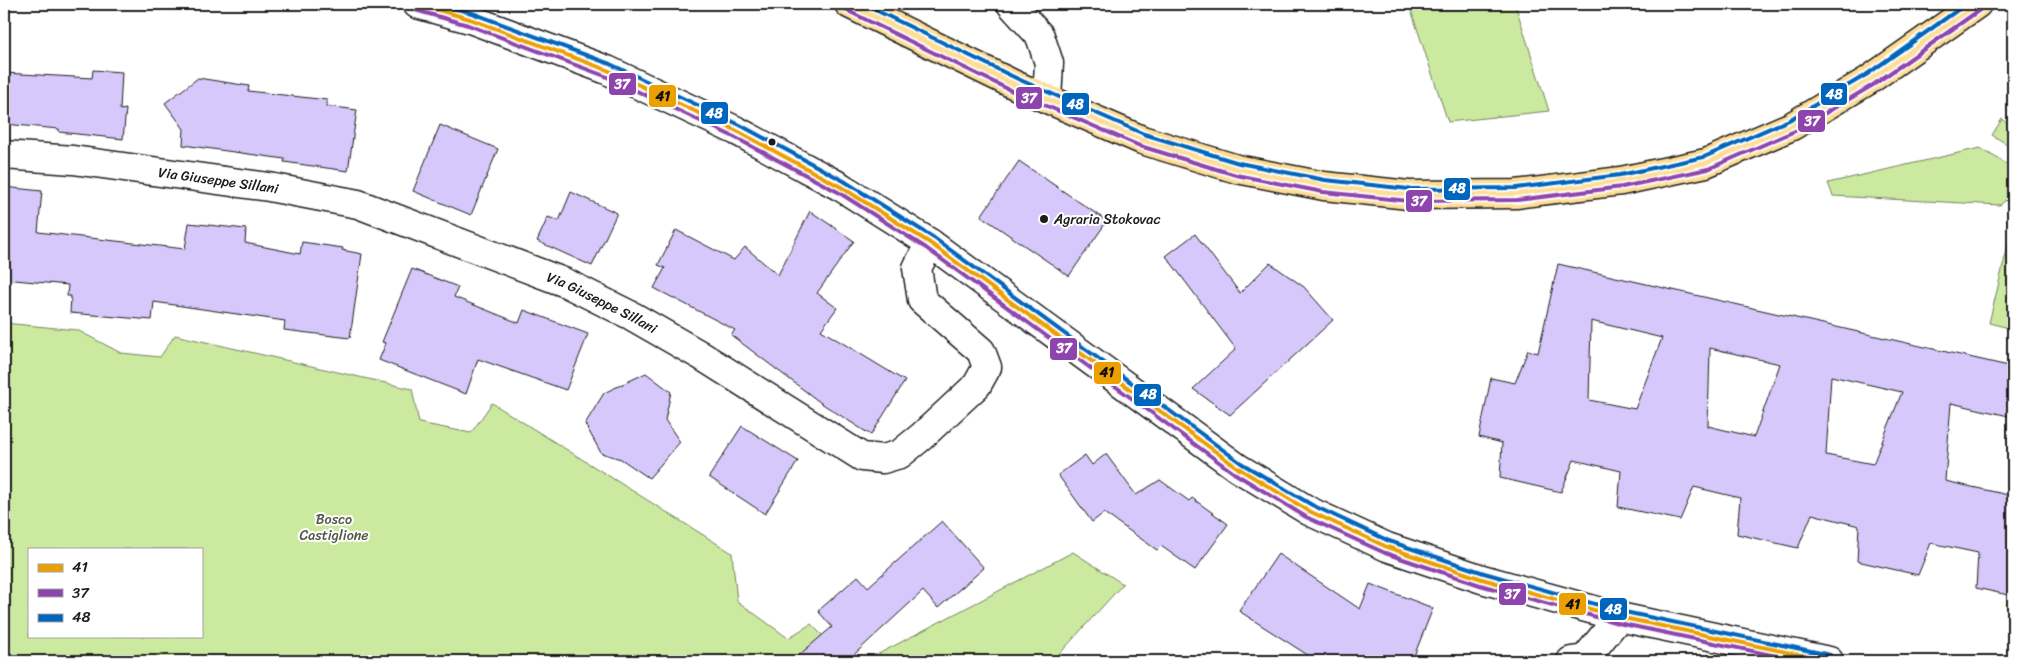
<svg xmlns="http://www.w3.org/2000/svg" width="2017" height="665" viewBox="0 0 2017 665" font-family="Sriracha,sans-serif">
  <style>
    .green { fill: #cce9a0; stroke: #74825e; fill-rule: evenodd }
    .building { fill: #d6c8fa; stroke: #1c1c1c; fill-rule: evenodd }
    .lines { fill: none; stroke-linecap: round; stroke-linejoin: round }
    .minor-casing { stroke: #1c1c1c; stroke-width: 31 }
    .major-casing { stroke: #1c1c1c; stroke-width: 31 }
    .minor { stroke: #fff; stroke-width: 28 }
    .major { stroke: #fedd96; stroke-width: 28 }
    .bus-1-casing { stroke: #fff; stroke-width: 8 }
    .bus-2-casing { stroke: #fff; stroke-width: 8 }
    .bus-3-casing { stroke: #fff; stroke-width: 8 }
    .bus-1 { stroke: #ec9f01; stroke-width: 4 }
    .bus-2 { stroke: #8e44ad; stroke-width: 4 }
    .bus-3 { stroke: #0065bd; stroke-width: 4 }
    .bus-dot { fill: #1c1c1c; stroke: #fff; stroke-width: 2 }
    .labels { text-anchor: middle; stroke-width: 4; stroke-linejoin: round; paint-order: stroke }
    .street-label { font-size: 14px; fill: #1c1c1c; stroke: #fff }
    .poi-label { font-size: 14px; fill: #1c1c1c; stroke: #fff; text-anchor: start }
    .park-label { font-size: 14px; fill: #515a44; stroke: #fff }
    .line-badge { stroke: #fff; stroke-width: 2 }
    .badge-label { font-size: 14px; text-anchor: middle; font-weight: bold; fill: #fff }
    .pale-badge-label { font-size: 14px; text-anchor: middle; font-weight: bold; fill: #111 }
  </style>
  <rect width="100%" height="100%" fill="#fff"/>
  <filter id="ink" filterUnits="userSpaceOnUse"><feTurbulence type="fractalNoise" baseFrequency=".02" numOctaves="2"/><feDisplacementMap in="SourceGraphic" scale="10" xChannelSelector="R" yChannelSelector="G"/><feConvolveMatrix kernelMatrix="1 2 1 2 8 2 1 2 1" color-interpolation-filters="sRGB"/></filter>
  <g filter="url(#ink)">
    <path class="green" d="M1409,4H1515L1549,111L1448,122Z
      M2002,119L2013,126V148L1992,135Z
      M1980,148L2013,168V194L2000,205L1833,196L1828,183Z
      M2013,225V329L1989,323Z
      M4,323L77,330L121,353L160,357L175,335L412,389L419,423L471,433L492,403L732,553L737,601L788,638L811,624L848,661H4ZM29,549H201V636H29Z
      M1073,552L1123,584L1053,661H865Z"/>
    <path class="building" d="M93,70L122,72L120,110L126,109L123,139L59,132V129L4,124V73L92,78Z
      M198,78L249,86L248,91L327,100V106L357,110L348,171L284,162L285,159L183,145L184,129L165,103Z
      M440,125L498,149L471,215L413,191Z
      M1019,161L1107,221L1069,276L981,216Z
      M4,187L42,191L38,232L185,249L189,223L246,229L245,243L300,254L302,242L343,248L342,250L362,254L350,338L284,330L285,321L154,302L152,320L70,313L71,296H67L68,285L4,279Z
      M571,192L617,213L592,266L537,241L548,217L559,221Z
      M810,211L854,241L817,293L837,308L821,330L905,381L871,435L821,403L731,335L735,330L654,288L665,268L658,265L676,230L734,260L745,247L778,275Z
      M1195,234L1240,293L1270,263L1304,287L1333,320L1230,415L1193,389L1236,349L1166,256Z
      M1558,264L2013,367V417L1951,403L1945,481L2013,496V596L1976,588L1978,553L1931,543L1918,575L1857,561L1859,526L1812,514L1798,548L1737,534L1740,498L1694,487L1680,520L1618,507L1621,471L1574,460L1561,492L1500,478L1502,443L1479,437L1491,378L1515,383L1528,350L1538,353ZM1591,321L1662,338L1635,409L1589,400ZM1710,348L1780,364L1754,437L1708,426ZM1831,376L1902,392L1873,464L1826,455Z
      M412,269L458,287L454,297L519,323L524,310L588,334L566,390L478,359L466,394L379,360L386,343L382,342Z
      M646,373L671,392L665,420L680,442L649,478L621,459L601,453L585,424L604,393Z
      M742,426L798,461L765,514L709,477Z
      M1106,454L1136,495L1160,480L1189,501L1192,498L1228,524L1195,570L1161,546L1157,550L1104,513L1092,522L1058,475L1085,455L1092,465Z
      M942,521L984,568L938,608L923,591L847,661H792L832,627L818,611L858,576L868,587Z
      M1278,554L1360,609L1370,584L1433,608L1412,661H1317L1239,611Z"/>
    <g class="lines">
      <defs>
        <g id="minor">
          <path d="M417,4L470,19L607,70L737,131L841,187L930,243L1238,468L1309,511L1387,547L1482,579L1619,617L1829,661"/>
          <path d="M1011,4L1040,36L1049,63L1047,99"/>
          <path id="s1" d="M4,155L73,160L269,187L358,204L566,283L632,316L700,355L862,457L883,459L900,454L921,437L977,385L987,367L981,351L922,300L917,268L930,243"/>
          <path d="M1571,661L1585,659L1619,617"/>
        </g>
        <path id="major" d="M849,4L1015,85L1142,140L1237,169L1324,186L1409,195L1516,194L1621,181L1706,163L1792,126L1869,80L1977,4"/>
      </defs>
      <use href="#minor" class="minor-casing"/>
      <use href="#major" class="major-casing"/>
      <use href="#minor" class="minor"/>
      <use href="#major" class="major"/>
      <defs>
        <path id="bus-1" d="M417,4L470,19L607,70L737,131L841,187L930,243L1238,468L1309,511L1387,547L1482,579L1619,617L1829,661"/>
        <path id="bus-2" d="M415,10L468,25L605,76L734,137L838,192L926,248L1234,473L1306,517L1385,553L1480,585L1618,623L1800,661
          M846,10L1012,91L1140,146L1236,175L1323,192L1409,201L1517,200L1622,187L1708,169L1795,131L1873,85L1981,9"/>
        <path id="bus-3" d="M439,4L472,13L610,64L740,125L844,181L934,238L1241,463L1312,505L1389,541L1484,573L1620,611L1830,655
          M863,4L1018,79L1144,134L1239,163L1325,180L1409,189L1516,188L1620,175L1704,157L1789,120L1866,75L1966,4"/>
      </defs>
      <use href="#bus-1" class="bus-1-casing"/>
      <use href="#bus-2" class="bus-2-casing"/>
      <use href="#bus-3" class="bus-3-casing"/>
      <use href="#bus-1" class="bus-1"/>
      <use href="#bus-2" class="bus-2"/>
      <use href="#bus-3" class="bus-3"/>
    </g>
  </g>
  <g class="bus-dot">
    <circle cx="772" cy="142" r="4.5"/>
    <circle cx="1044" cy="219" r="5"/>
  </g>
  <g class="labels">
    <g class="street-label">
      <text dy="5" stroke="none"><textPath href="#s1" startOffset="216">Via Giuseppe Sillani</textPath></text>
      <text dy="5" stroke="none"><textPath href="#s1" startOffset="621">Via Giuseppe Sillani</textPath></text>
    </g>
    <g class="poi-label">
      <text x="1054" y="224">Agraria Stokovac</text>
    </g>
    <g class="park-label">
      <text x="334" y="524">Bosco<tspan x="334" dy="16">Castiglione</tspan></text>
    </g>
  </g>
  <g class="line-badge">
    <rect x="608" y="72" width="29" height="24" rx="5" fill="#8e44ad"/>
    <rect x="1820" y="82" width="28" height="24" rx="5" fill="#0065bd"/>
    <rect x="648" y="84" width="29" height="24" rx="5" fill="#ec9f01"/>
    <rect x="1015" y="86" width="28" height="24" rx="5" fill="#8e44ad"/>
    <rect x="1061" y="92" width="29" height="24" rx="5" fill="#0065bd"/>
    <rect x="700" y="101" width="29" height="24" rx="5" fill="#0065bd"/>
    <rect x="1797" y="109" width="29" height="24" rx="5" fill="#8e44ad"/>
    <rect x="1443" y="177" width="28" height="24" rx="5" fill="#0065bd"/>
    <rect x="1405" y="189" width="28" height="24" rx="5" fill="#8e44ad"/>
    <rect x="1049" y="337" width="29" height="24" rx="5" fill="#8e44ad"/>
    <rect x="1093" y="361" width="29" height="24" rx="5" fill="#ec9f01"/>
    <rect x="1133" y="383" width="29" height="24" rx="5" fill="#0065bd"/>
    <rect x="1498" y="582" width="29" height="24" rx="5" fill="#8e44ad"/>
    <rect x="1558" y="592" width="29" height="24" rx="5" fill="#ec9f01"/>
    <rect x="1599" y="597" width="29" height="24" rx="5" fill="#0065bd"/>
  </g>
  <g class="badge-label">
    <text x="622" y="89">37</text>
    <text x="1834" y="99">48</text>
    <text x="1029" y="103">37</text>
    <text x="1075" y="109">48</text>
    <text x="714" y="118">48</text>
    <text x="1812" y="126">37</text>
    <text x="1457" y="193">48</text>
    <text x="1419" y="206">37</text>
    <text x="1064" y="353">37</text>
    <text x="1148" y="399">48</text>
    <text x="1512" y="599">37</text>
    <text x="1613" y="614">48</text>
  </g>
  <g class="pale-badge-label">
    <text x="663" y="101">41</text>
    <text x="1107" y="377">41</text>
    <text x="1573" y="609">41</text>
  </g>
  <rect width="2017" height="665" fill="none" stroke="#fff" stroke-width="20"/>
  <rect x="10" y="10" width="1997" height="645" fill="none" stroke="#1c1c1c" stroke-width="2" filter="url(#ink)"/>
  <rect x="28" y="548" width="175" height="90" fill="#ffffff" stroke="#a4a4a4"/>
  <rect x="38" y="564" width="25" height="8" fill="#ec9f01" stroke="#a4a4a4"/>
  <text x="72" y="572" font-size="15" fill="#1c1c1c">41</text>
  <rect x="38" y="589" width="25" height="8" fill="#8e44ad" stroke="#a4a4a4"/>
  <text x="72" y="598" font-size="15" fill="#1c1c1c">37</text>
  <rect x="38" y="614" width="25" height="8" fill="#0065bd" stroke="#a4a4a4"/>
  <text x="72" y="622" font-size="15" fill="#1c1c1c">48</text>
</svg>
